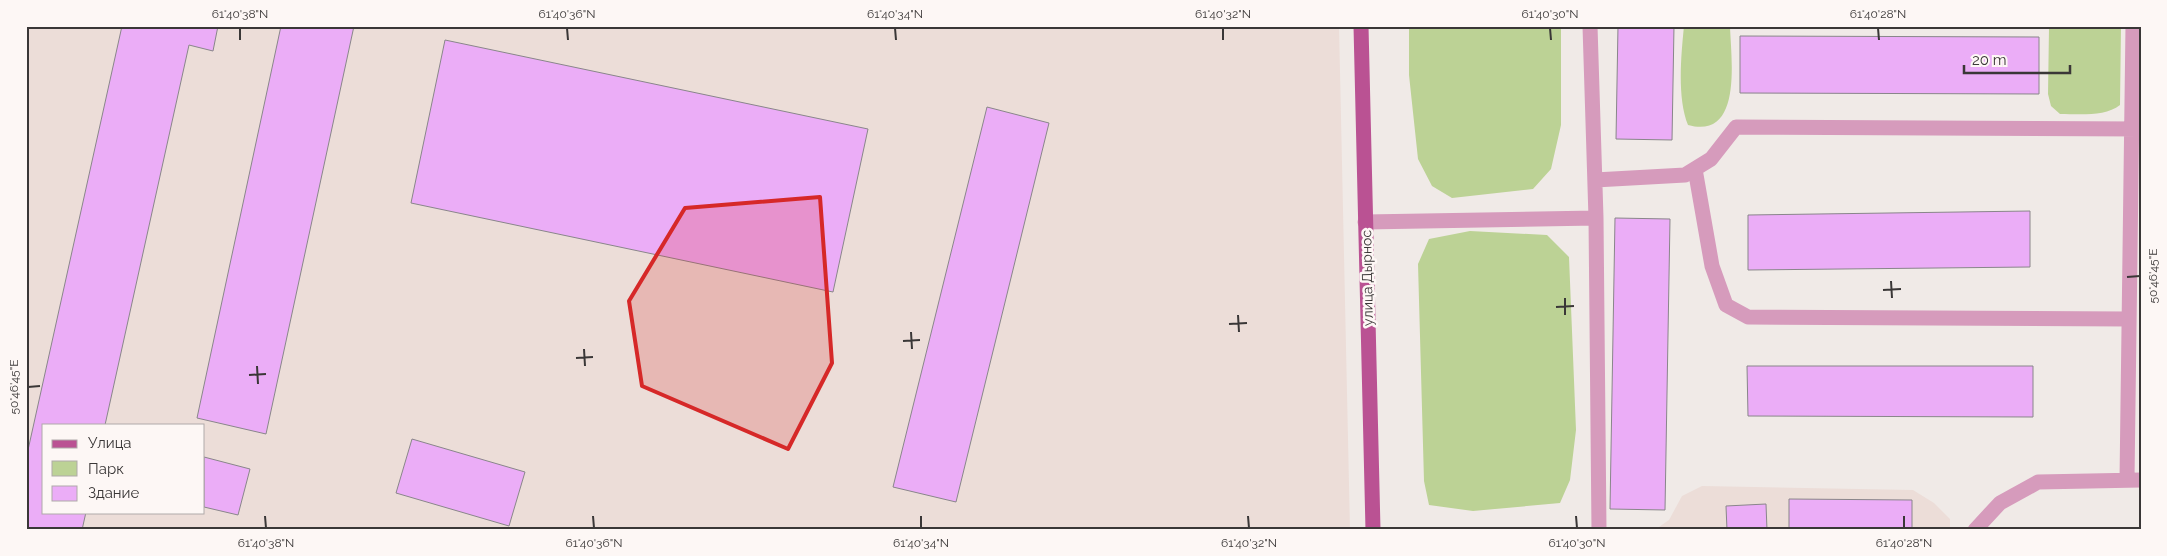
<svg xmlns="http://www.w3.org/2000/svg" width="2167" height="556" viewBox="0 0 2167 556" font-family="Raleway,sans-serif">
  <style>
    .built { fill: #ecddd8; fill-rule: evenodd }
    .green { fill: #bcd295 }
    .building { fill: #ebadf7; stroke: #89868a }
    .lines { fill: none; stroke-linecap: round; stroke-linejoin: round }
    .minor { stroke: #d69bbc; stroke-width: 15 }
    .major { stroke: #ba5293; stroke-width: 15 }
    .marked { fill: #d62828; fill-opacity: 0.2; stroke: #d62828; stroke-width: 4; stroke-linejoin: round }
    .ticks { fill: none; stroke: #3a3737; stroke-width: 2 }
    .labels { text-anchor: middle; stroke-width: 5; stroke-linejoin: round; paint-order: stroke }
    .street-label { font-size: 14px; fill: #3a3737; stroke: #fdf7f5 }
    .neatline { fill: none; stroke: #3a3737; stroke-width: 2 }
    .ticks-label { font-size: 12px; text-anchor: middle; fill: #3a3737 }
  </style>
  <rect width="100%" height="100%" fill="#f0eae7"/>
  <path class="built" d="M26,26H1339L1350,530H26ZM44,425H204V512H44Z
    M1702,486L1913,490L1934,503L1950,519V530H1448L1656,529L1669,520L1682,496Z"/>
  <path class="green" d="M1409,26H1561V125L1551,169L1533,189L1452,198L1432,186L1418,159L1409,75Z
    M1684,26H1730C1731,59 1743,140 1688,125C1677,98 1681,56 1684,26Z
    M1738,26H2121L2120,105C2105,117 2079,114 2060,114L2051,106L2048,94L2049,28Z
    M1470,231L1547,235L1569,257L1576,430L1570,480L1560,503L1473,511L1429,505L1424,481L1418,264L1429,239Z"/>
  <path class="building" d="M122,26H218L213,51L189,45L105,425H44V512H86L82,530H26V459Z
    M281,26H354L266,434L197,418Z
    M1618,26H1674L1672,140L1616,139Z
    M1740,36L2039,37V94L1740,93Z
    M445,40L868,129L833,292L411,203Z
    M987,107L1049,123L956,502L893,487Z
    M2030,211V267L1748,270V215Z
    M1615,218L1670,219L1665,510L1610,509Z
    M1747,366H2033V417L1748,416Z
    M412,439L525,472L509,526L396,493Z
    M204,457L250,469L238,515L204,507Z
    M1789,499L1912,500V530H1789Z
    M1766,504L1767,530H1727L1726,506Z"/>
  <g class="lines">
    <path class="minor" d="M1590,26L1596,218L1599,530
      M1695,169L1712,266L1726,305L1748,317L2128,319
      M1595,180L1685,175L1711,159L1736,127L2141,129
      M1365,222L1596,218
      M2127,480L2133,26
      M1975,530L2000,503L2038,482L2141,480"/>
    <path class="major" d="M1361,26L1373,530"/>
  </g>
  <path class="marked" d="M820,197L832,363L788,449L642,386L629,301L685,208Z"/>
  <path class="ticks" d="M240,28V40M567,28L568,40M895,28L896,40M1223,28V40M1550,28L1551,40M1878,28L1879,40M2127,277L2140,276M1891,281L1892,298M1883,290L1901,289M1565,298V315M1556,307L1574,306M1238,315L1239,332M1229,324L1247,323M911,332L912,349M903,341L920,340M584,349L585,366M576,358L593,357M257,366L258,384M249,375L266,374M28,387L40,386M265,516L266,528M593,516L594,528M921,516V528M1248,516L1249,528M1576,516L1577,528M1904,516V528"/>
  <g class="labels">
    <g class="street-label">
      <text transform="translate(1367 278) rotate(-91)" y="5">улица Дырнос</text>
    </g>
  </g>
  <rect width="2167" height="556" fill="none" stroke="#fdf7f5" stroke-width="55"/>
  <rect x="42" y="424" width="162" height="90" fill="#fdf7f5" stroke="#afaaa9"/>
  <rect x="52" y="440" width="25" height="8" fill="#ba5293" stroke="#afaaa9"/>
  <text x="88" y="448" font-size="15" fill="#3a3737">Улица</text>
  <rect x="52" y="461" width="25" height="15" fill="#bcd295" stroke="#afaaa9"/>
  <text x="88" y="474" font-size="15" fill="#3a3737">Парк</text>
  <rect x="52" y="486" width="25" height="15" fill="#ebadf7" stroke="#afaaa9"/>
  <text x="88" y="498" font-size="15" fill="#3a3737">Здание</text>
  <path d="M1964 65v8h106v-8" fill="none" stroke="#3a3737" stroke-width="2.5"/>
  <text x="1972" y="65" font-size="15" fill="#3a3737" stroke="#fdf7f5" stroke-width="4" paint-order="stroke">20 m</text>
  <rect x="28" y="28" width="2112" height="500" class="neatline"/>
  <g class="ticks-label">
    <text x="240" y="18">61°40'38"N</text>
    <text x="567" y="18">61°40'36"N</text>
    <text x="895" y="18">61°40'34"N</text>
    <text x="1223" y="18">61°40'32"N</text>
    <text x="1550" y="18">61°40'30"N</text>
    <text x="1878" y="18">61°40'28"N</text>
    <text transform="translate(2153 276) rotate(-90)" y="4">50°46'45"E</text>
    <text transform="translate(14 387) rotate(-90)" y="4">50°46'45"E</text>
    <text x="266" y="547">61°40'38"N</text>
    <text x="594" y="547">61°40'36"N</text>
    <text x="921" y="547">61°40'34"N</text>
    <text x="1249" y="547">61°40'32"N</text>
    <text x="1577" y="547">61°40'30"N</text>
    <text x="1904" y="547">61°40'28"N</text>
  </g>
</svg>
